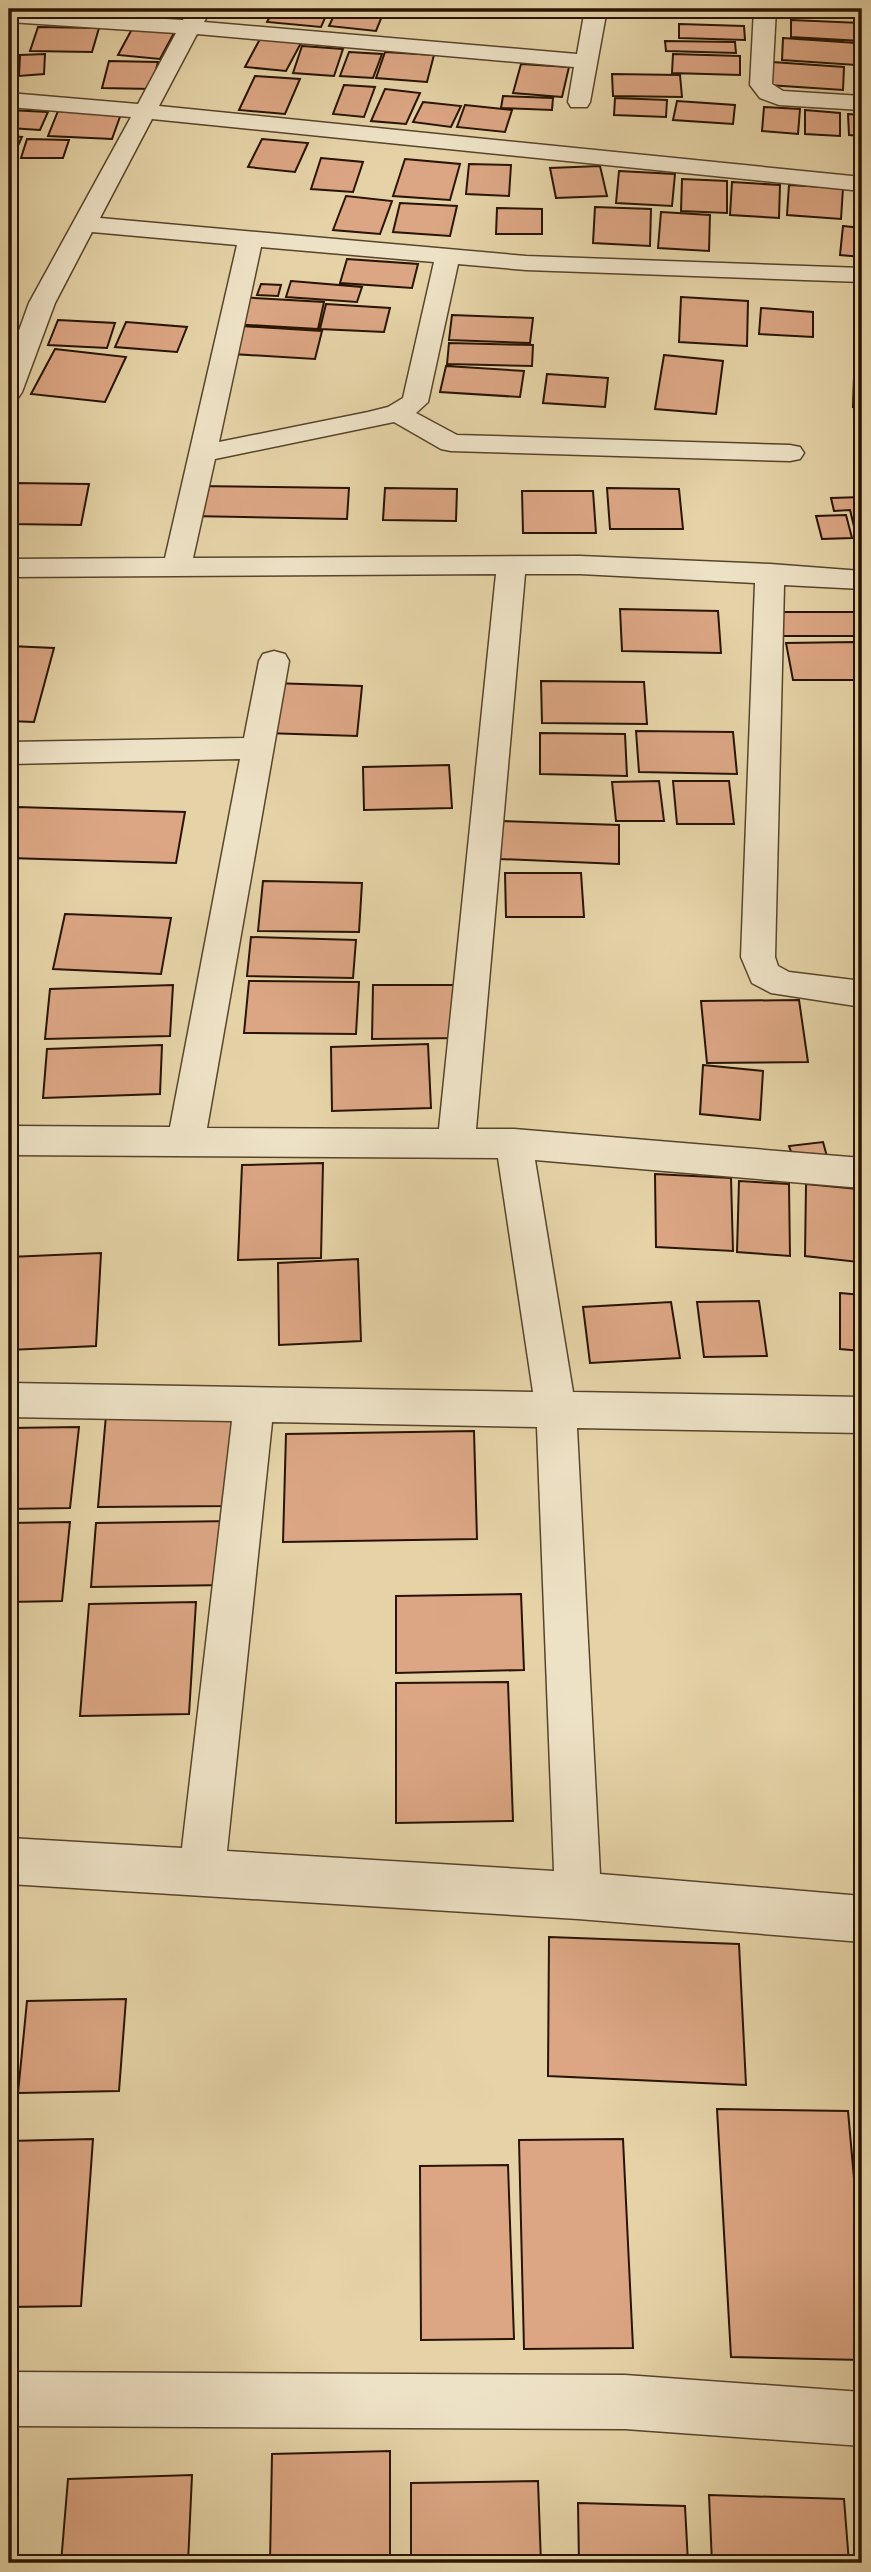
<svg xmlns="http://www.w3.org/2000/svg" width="871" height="2572" viewBox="0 0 871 2572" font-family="'IM FELL Double Pica',serif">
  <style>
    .building { fill: #dca684; stroke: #281401; stroke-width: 2 }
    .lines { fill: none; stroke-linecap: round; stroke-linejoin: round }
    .street-casing { stroke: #57442a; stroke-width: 3 }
    .street { fill: #eee2c6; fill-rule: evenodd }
  </style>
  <rect width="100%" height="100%" fill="#e5d3a7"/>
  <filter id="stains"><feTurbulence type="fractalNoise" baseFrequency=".00286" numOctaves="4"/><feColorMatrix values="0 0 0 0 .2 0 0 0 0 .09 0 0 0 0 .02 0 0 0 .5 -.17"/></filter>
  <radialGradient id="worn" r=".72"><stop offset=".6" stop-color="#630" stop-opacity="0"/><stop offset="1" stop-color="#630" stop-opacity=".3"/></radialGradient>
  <path class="building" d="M274,9H329L321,27L267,22Z
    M337,9H385L376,31L329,26Z
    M791,20L861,23L862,41L791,37Z
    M679,24L744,26L745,40L679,38Z
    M38,27L99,28L92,52L30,51Z
    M132,29L174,33L160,59L118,55Z
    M783,38L856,43V65L782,60Z
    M260,39L301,43L286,71L245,67Z
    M665,41L735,42L736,53L666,51Z
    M302,46L343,49L334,76L293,73Z
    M349,52L382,54L373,78L340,76Z
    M385,52L434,55L427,82L376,78Z
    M45,54L44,74L19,76L20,55Z
    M673,54L740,56V75L672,73Z
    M109,61L158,62L151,89L102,88Z
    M772,62L844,67L843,90L768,85Z
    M521,64L569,67L562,97L513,93Z
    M612,74L680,75L682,97L613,96Z
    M255,76L300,79L285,114L239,110Z
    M344,85L375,87L364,117L333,114Z
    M385,89L420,93L406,124L371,121Z
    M503,96L553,98L552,110L501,108Z
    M615,98L667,100L666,117L614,115Z
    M677,101L735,105L733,124L673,120Z
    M423,102L461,106L451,127L413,122Z
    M465,105L512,110L505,132L457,127Z
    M764,107L800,109L798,134L762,131Z
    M9,110L48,112L40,130L9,128Z
    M805,110L840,113V136L805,134Z
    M58,111L121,114L112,139L48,136Z
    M848,114L862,115V136L849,135Z
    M9,136L22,137L12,159H9Z
    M27,139L69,140L63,158H21Z
    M262,139L308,143L295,172L248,167Z
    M321,158L363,162L353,192L311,189Z
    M405,159L460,164L450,200L393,196Z
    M469,164L511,165L509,196L466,194Z
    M600,166L607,196L556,198L550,168Z
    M619,171L675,174L672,206L616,203Z
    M682,179L727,181V213L681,211Z
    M732,182L780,185L779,218L730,215Z
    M789,185L843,188L841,219L787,215Z
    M346,196L392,201L380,234L333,230Z
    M400,203L457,206L450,236L393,232Z
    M595,207L651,209L650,246L593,243Z
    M497,208L542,209V234H496Z
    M661,212L710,215L709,251L658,248Z
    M843,226L862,228V257L840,255Z
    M347,259L418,264L412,288L340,283Z
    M291,281L362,287L357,302L286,297Z
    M261,284L281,285L278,296L257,295Z
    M239,297L324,302L318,329L231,324Z
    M681,297L748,301L747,346L679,342Z
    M326,304L390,308L384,332L320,329Z
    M761,308L813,312V337L759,334Z
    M452,315L533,318L530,343L449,340Z
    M58,320L115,323L107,348L48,345Z
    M126,322L187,327L177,352L115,347Z
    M241,326L322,331L315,359L233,354Z
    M449,343L533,345L532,366L447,364Z
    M55,349L126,357L105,402L31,394Z
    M664,355L723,361L716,414L655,409Z
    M446,366L524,371L520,397L440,392Z
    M547,374L608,378L605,407L543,403Z
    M854,377H862V408L853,407Z
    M13,483L89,484L81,525L9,524V500Z
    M195,486L349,488L347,519L191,516Z
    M385,488L457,489L456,521L383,520Z
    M607,488L679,489L683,529H610Z
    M522,491H593L596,533H523Z
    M862,497V543H858L850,510L834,511L831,498Z
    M846,515L852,538L822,539L816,516Z
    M620,609L718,611L721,653L622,651Z
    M769,612H861L862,636H773Z
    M855,642L862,680H793L786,643Z
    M9,646L54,648L34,722L9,721Z
    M541,681L644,682L647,724L542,723Z
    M272,683L362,686L357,736L265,733Z
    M636,731L733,732L737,774L639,772Z
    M540,733L625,734L627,776L540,774Z
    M449,765L452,808L364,810L363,767Z
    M659,781L664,821H616L612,782Z
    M673,781H729L734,824H677Z
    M17,807L185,812L176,863L9,858V842Z
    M502,821L619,825V864L500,859Z
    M505,873H581L584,917H506Z
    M263,881L362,883L359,932L258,931Z
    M65,914L171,918L161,974L53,969Z
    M251,937L356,940L353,978L247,976Z
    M249,981L359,982L356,1034L244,1033Z
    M173,985L170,1036L45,1039L50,989Z
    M373,985H459L460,1038L372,1039Z
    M799,1000L808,1062L707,1063L701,1001Z
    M428,1044L431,1108L332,1111L331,1047Z
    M162,1045L160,1094L43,1098L47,1049Z
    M703,1065L763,1071L760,1120L700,1114Z
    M823,1142L828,1160L795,1163L789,1146Z
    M323,1163L321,1258L238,1260L242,1165Z
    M655,1174L731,1178L733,1251L656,1247Z
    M739,1181L789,1184L790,1256L737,1252Z
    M806,1184L858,1189V1262L805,1256Z
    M101,1253L96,1346L9,1350V1257Z
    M358,1259L361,1341L279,1345L278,1263Z
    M840,1293L862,1295V1351L840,1349Z
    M759,1301L767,1356L704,1357L697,1302Z
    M671,1302L680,1358L590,1363L583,1307Z
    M236,1414L231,1506L98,1507L106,1415Z
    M79,1427L70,1508L9,1509V1428Z
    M474,1431L477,1539L283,1542L286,1434Z
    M232,1521L228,1585L91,1587L96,1523Z
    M70,1522L62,1601L9,1602V1523Z
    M521,1594L524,1670L396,1673V1596Z
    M196,1602L189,1714L80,1716L89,1604Z
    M508,1682L513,1821L396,1823V1683Z
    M549,1937L739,1944L746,2085L548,2076Z
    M126,1999L119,2091L18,2093L27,2001Z
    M717,2109L848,2111L862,2268V2360L731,2357Z
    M93,2139L81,2306L9,2307V2141Z
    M623,2139L633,2348L524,2349L519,2140Z
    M508,2165L514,2339L421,2340L420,2166Z
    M390,2451V2563H270L272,2454Z
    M192,2475L188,2563H61L68,2479Z
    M538,2481L541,2563H411V2483Z
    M709,2495L844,2499L849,2563H712Z
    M578,2503L685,2506L688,2563H579Z"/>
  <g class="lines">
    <defs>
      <path id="street" d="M189,9H211L204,22L577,54L585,9H607L590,102L587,107H571L568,102L574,67L197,34L159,106L862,177V191L152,119L100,218L526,256L862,268V282L526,270L458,264L428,402L416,413L457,435L790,445L800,447L804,453L800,459L790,461L451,451L441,449L394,422L215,459L193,558L580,556L770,564L862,571V589L784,585L775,957L778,966L789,972L862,981V1007L771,993L752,983L741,957L755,583L580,574H525L476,1129H514L862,1158V1188L535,1160L573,1392L862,1397V1433L577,1428L600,1874L862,1896V1942L578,1919L9,1884V1838L182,1848L232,1421L9,1417V1383L533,1392L498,1158L9,1155V1126L170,1127L240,759L9,764V742L244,738L259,661L263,654L274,651L285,654L289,661L207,1128L439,1129L496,574L9,577V559L165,558L237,245L92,232L55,303L22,392L18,398L9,400V358L29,303L131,117L9,107V93L138,104L176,33L9,22V10L183,20ZM261,247L434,262L403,398L388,407L368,412L219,442ZM272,1422L537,1427L554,1871L227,1851Z
        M754,9H776L772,84L783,91L862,96V110L779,105L760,98L750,85Z
        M9,2372L625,2375L862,2392V2446L625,2429L9,2426Z"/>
    </defs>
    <use href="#street" class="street-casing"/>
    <use href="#street" class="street"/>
  </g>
  <rect width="871" height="2572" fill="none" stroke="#e5d3a7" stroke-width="35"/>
  <rect x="10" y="10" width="850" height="2551" fill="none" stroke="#281401" stroke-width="3.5"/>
  <rect x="18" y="18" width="836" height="2537" fill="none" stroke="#281401" stroke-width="2"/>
  <rect width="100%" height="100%" filter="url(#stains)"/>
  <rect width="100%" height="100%" fill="url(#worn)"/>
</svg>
